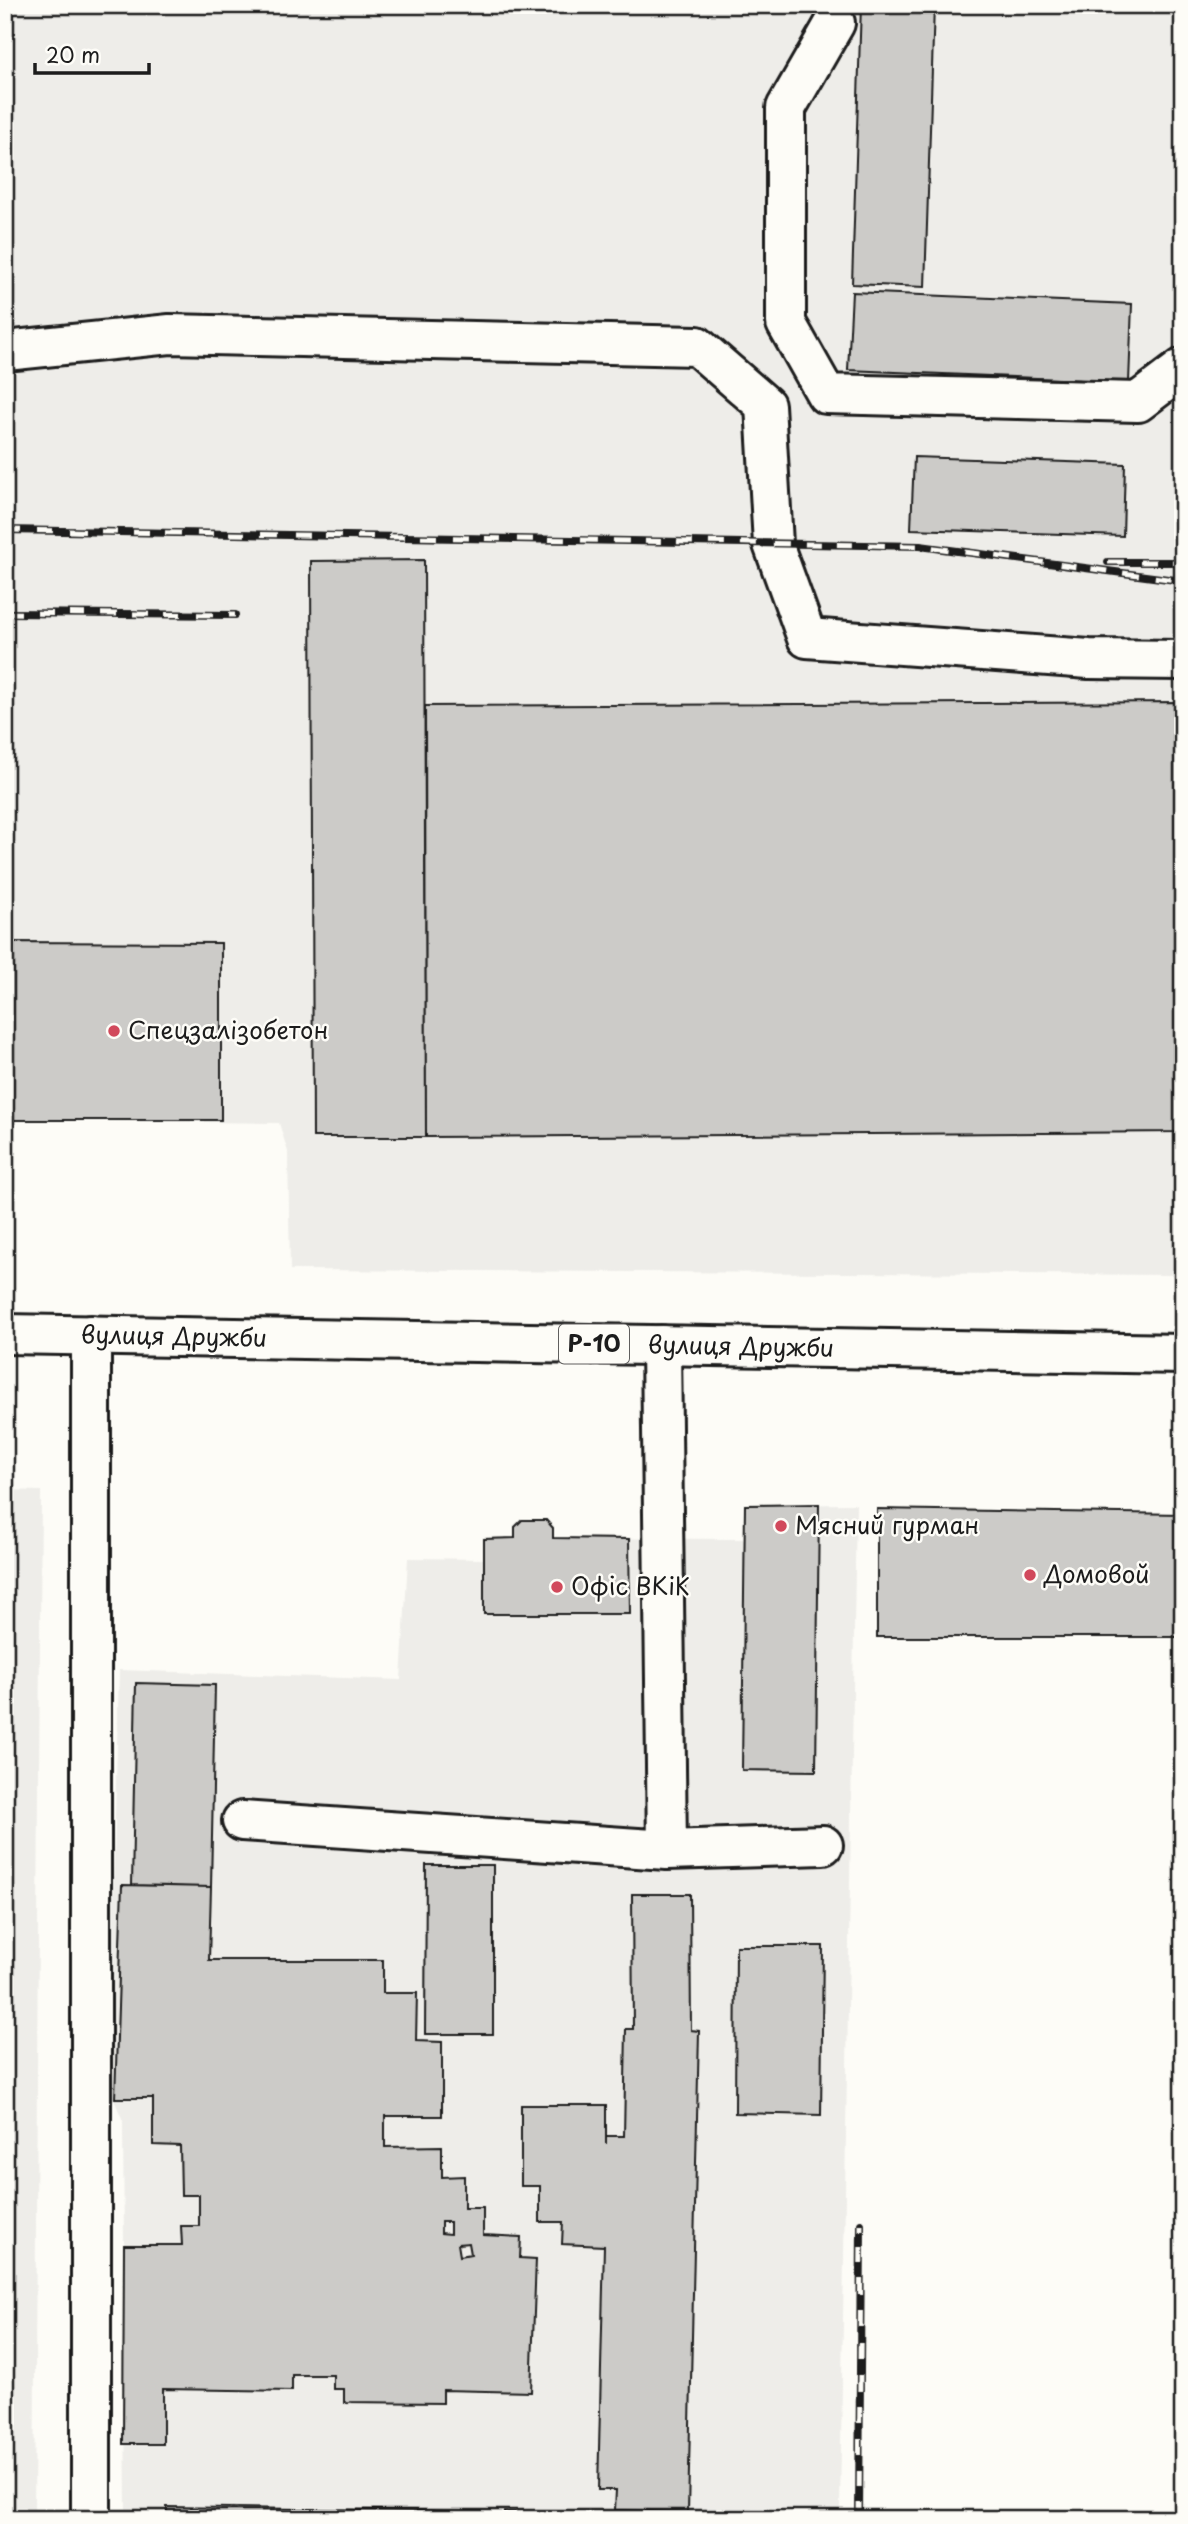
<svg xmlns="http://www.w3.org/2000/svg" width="1188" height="2524" viewBox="0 0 1188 2524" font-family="'Playpen Sans',sans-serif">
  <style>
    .built { fill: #eeede9 }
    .building { fill: #cccbc8; stroke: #1c1c1c; stroke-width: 2; fill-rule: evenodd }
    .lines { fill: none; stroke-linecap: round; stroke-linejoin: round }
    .minor-casing { stroke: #1c1c1c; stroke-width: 44 }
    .major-casing { stroke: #1c1c1c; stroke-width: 44 }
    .minor { stroke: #fdfcf7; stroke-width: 38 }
    .major { stroke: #fdfcf7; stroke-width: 38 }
    .rail-casing { stroke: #1c1c1c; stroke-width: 8 }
    .rail { stroke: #fdfcf7; stroke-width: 5; stroke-dasharray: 16; stroke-linecap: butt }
    .poi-dot { fill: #d1495b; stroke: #fdfcf7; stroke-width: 2.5 }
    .labels { text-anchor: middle; stroke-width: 5; stroke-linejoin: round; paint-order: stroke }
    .shield { fill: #fdfcf7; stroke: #605f5e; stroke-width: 2 }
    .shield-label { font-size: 23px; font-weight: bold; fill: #1c1c1c }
    .poi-label { font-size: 24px; fill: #1c1c1c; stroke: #fdfcf7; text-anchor: start }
    .street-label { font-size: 24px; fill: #1c1c1c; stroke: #fdfcf7 }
  </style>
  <rect width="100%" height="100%" fill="#fdfcf7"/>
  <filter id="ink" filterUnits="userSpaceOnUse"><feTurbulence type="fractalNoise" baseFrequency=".0143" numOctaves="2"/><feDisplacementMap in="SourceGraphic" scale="14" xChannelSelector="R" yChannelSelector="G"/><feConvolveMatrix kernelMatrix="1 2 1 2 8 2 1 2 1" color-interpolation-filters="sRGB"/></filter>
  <g filter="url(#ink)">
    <path class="built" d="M5,5H1183V1275L290,1270L288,1152L279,1123L5,1120Z
      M5,1490L41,1491L34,2519H5Z
      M856,1504L840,2509L752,2508L751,2519H126L123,2121L108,2085L119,1670L401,1680L408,1558L483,1559L484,1539L514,1538L515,1527L522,1520H546L553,1528L554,1538L744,1539L745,1505Z"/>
    <path class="building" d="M861,5H934L925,287L852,284Z
      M852,292L1132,304L1129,382L848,370Z
      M914,457L1125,464L1123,536L911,529Z
      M424,560L426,1137H313L311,561Z
      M1183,702V1132L426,1137L425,706Z
      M7,942L221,943V1120H7Z
      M819,1504L816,1771L742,1770L745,1505Z
      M877,1509L1183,1514V1637H877Z
      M522,1520H546L553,1528V1538L629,1539L630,1614H484V1539L515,1538V1527Z
      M136,1683L215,1685L211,1887L132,1885Z
      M426,1865H493V2034H425Z
      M122,1885L211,1887L209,1960H383V1993H417L416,2041L442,2042V2116H385V2147L442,2146V2177L464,2176V2208H483V2235L521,2237L520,2258L536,2259L531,2392L443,2390V2403L344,2402V2389H333V2375H292V2391L163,2389V2444H123L124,2245H182L181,2226H199V2195H181L180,2146L153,2145V2098H115ZM441,2222H450V2234L441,2233Z
      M632,1894H690L691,2030L699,2031L688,2512L615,2510L616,2490H598L604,2246L562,2244L563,2222H540V2186H521V2105H606V2144V2136H624L626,2029H633Z
      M736,1946H823L821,2115L735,2113Z
      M469,2243L471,2254L460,2256L458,2244Z
      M167,2507L444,2511L443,2519H167Z
      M504,2512H603V2519H504Z"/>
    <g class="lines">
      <defs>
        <path id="minor" d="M835,23L786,108V323L826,394L1138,402L1183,368
          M5,351L170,334L697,346L765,405L773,544L807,638L1089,659L1183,660
          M661,1345L667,1850
          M242,1821L667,1850L823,1845
          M91,2519V1335"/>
        <path id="major" d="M5,1334L1183,1354"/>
      </defs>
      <use href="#minor" class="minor-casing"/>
      <use href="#major" class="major-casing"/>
      <use href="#minor" class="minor"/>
      <use href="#major" class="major"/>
      <defs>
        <path id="rail" d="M5,530L920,546L1183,581
          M1108,562H1183
          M5,613L235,615
          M859,2519L861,2224"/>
      </defs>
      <use href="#rail" class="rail-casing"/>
      <use href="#rail" class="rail"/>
    </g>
  </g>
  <g class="poi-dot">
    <circle cx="114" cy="1031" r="7"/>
    <circle cx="781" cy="1526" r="7"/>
    <circle cx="1030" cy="1575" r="7"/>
    <circle cx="557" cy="1587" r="7"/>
  </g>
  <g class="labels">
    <rect class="shield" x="559" y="1324.5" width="70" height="39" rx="5"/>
    <g class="shield-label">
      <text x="594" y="1352">Р-10</text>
    </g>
    <g class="poi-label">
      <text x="128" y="1039">Спецзалізобетон</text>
      <text x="795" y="1534">Мясний гурман</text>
      <text x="1044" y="1583">Домовой</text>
      <text x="571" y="1595">Офіс ВКіК</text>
    </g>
    <g class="street-label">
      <text transform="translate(174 1337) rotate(1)" y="8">вулиця Дружби</text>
      <text transform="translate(741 1347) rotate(1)" y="8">вулиця Дружби</text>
    </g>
  </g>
  <rect width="1188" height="2524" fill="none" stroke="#fdfcf7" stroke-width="28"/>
  <rect x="14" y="14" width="1160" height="2496" fill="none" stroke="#1c1c1c" stroke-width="2.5" filter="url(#ink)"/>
  <path d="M35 63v10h114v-10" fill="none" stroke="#1c1c1c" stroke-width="3.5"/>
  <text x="46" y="63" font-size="21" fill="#1c1c1c" stroke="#fdfcf7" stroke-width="5" paint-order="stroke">20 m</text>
</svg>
